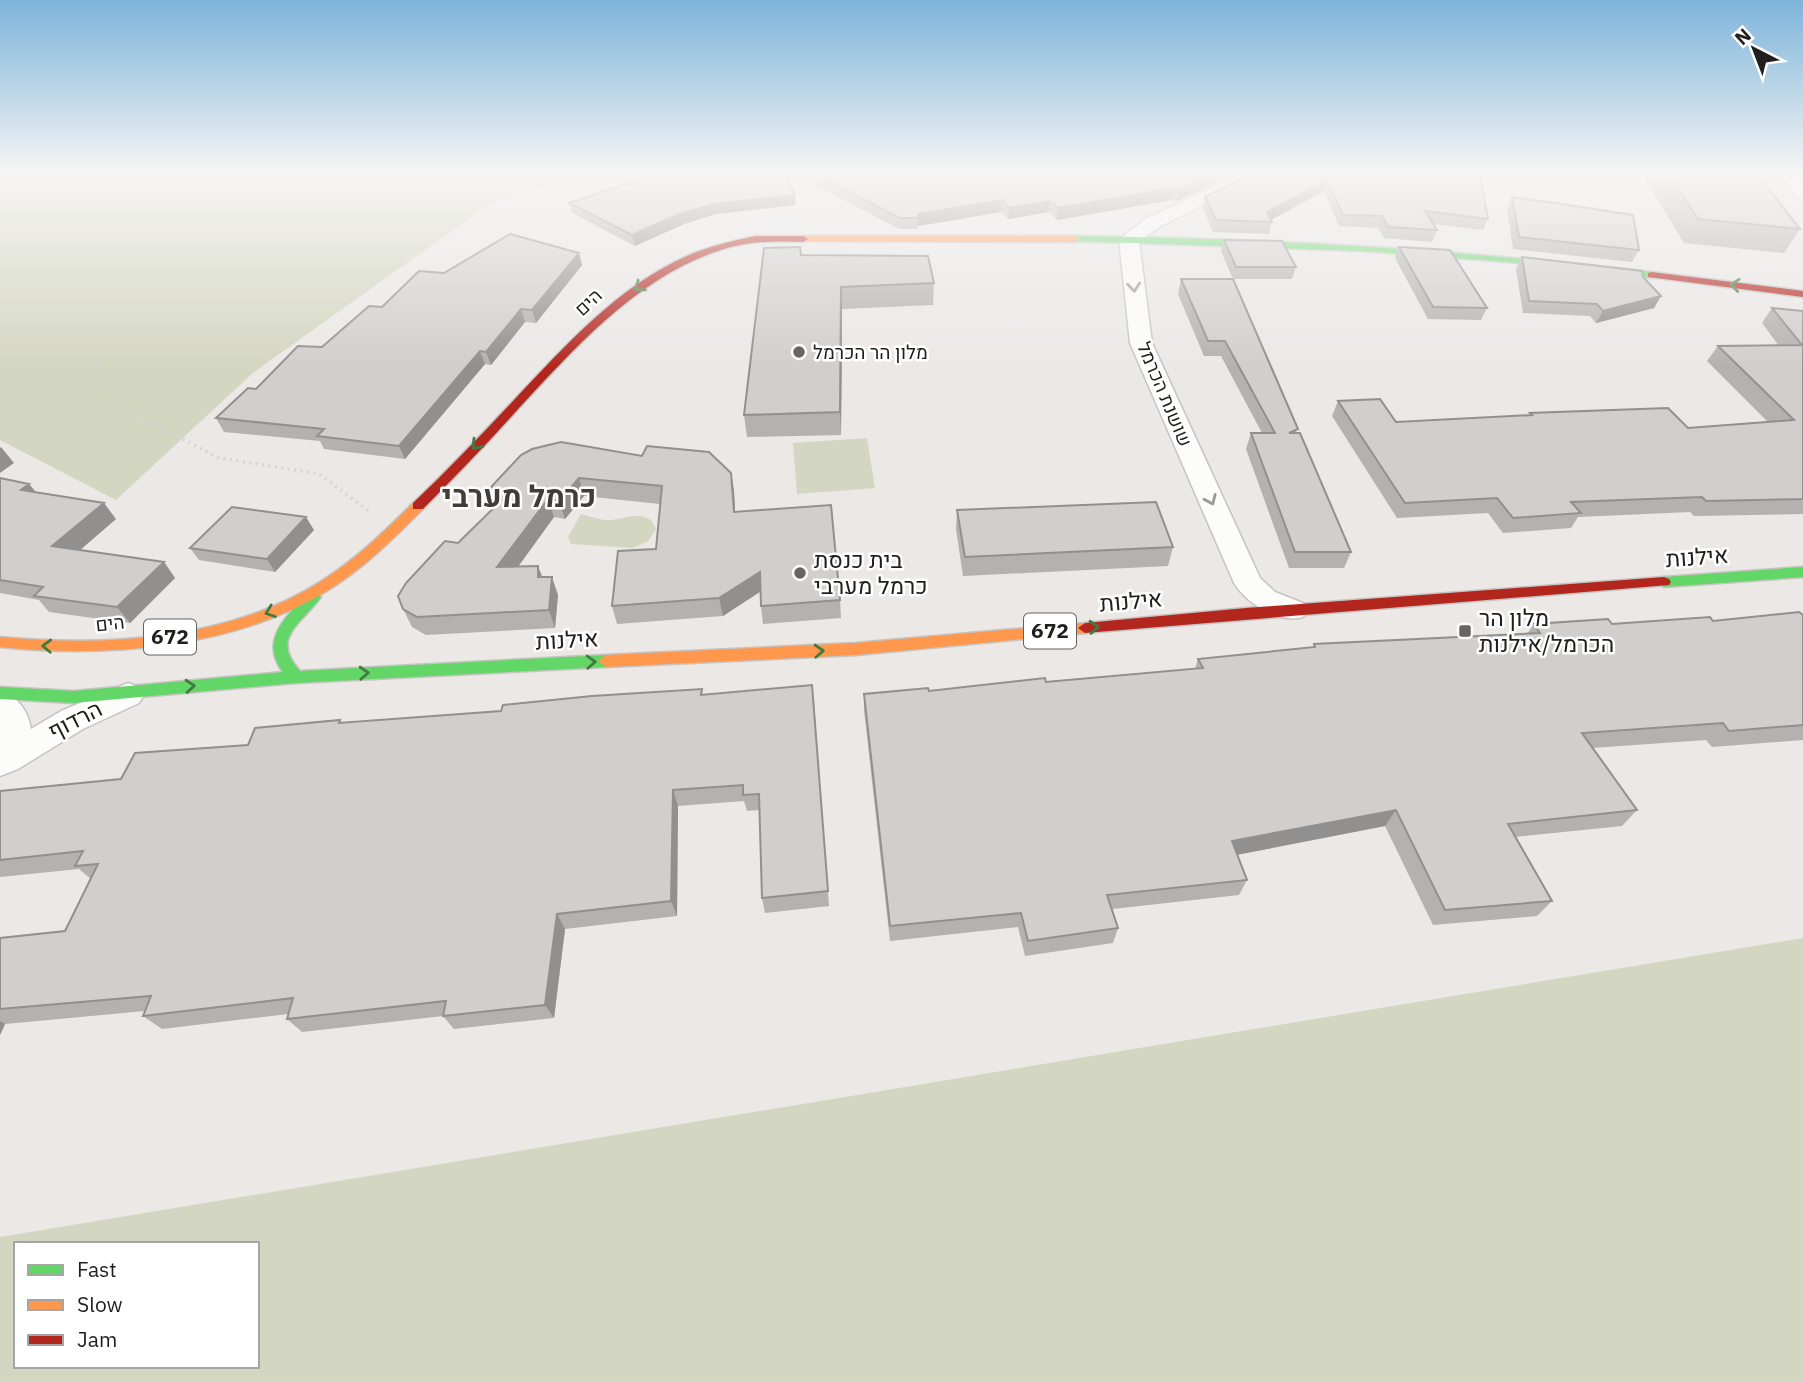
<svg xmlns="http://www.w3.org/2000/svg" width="1803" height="1382" viewBox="0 0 1803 1382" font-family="'IBM Plex Sans',Heebo,sans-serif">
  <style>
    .green { fill: #d3d6c0; fill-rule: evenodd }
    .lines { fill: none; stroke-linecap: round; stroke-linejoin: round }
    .street-casing { stroke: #c6c4c2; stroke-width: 3 }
    .fast-casing { stroke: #c6c4c2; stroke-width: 3 }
    .slow-casing { stroke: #c6c4c2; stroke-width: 3 }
    .jam-casing { stroke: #c6c4c2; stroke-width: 3 }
    .path-far1 { stroke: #d6d4d4; stroke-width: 2.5; stroke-dasharray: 1 3.5; stroke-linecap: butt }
    .path { stroke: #d6d4d4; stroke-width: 3.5; stroke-dasharray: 2 4.5; stroke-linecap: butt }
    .street { fill: #fcfcfb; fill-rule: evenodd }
    .fast { fill: #63d668; fill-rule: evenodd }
    .slow { fill: #ff974d; fill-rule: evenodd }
    .jam { fill: #b3261e; fill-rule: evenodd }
    .wall { fill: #b4b1af }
    .shaded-wall { fill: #92908f }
    .building { fill: #d1cecc; stroke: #92908f; stroke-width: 2 }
    .oneway { stroke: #427a42 }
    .oneway2 { stroke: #999997 }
    .poi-dot { fill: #686563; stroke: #fff; stroke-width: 2.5 }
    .labels { text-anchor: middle; stroke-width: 5; stroke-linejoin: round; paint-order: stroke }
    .far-street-label { font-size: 19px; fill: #211f1d; stroke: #fff }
    .far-poi-label { font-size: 19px; fill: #211f1d; stroke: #fff; text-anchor: start }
    .shield { fill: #fff; stroke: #646261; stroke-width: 2 }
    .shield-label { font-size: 21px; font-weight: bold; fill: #211f1d }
    .street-label { font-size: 23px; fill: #211f1d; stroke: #fff }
    .poi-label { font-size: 23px; fill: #211f1d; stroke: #fff; text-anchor: start }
    .district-label { font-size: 30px; font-weight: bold; fill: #413c38; stroke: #fff }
  </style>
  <rect width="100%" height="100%" fill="#ebe8e6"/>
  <path class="green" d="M0,174H596L494,201L254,372L116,500L0,440Z
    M867,438L875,488L797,494L793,443Z
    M581,514C590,516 602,521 611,520C626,519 635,511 651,520L656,529L648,541L633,548L571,544L568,537Z
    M1803,938V1382H0V1237ZM16,1244H257V1366H16Z"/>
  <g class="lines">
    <defs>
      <path id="street" d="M1241,174H1264L1161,226L1139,241L1152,343L1260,578L1275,592L1303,603L1308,610L1303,617C1279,624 1247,604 1234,583L1130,343L1119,239L1147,218Z
        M1782,174H1800L1803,179V199L1797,198Z
        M128,683L139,687L144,695L139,703L83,729L18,769L0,776V691C17,696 28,710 31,729L61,711Z"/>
      <path id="fast" d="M1075,236C1268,238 1460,250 1652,272L1657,275L1652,278L1508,262L1364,251L1072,241V237Z
        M1803,567V577L1664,587L1657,582L1664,577Z
        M314,592L321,597C303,623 269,637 300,671L606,655L614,661L606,667L296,683L74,703L0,699V687L74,691L283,672C265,649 275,629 293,609C299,603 305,595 314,592Z"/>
      <path id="slow" d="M803,236H1075L1080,239L1075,242L800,241L798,239Z
        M418,502L425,506L423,509C394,538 365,567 330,589C237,648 107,658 0,647V637C106,647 228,640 320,582C355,560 384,532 413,503Z
        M1085,623L1092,628L1085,633L856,655L606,667L598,661L606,655L856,643Z"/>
      <path id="jam" d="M755,236H803L808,239L803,242C776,241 750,241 724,249C639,275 577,346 519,408C488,443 456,476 423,509H413V503C448,470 481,435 514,400C565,346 619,285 689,255C710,246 732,241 755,236Z
        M1652,272L1803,291V297L1648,277V273Z
        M1664,577L1669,579L1671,582L1669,585L1085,633L1078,628L1085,623L1246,608Z"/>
    </defs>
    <use href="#street" class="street-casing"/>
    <use href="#fast" class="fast-casing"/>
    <use href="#slow" class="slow-casing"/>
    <use href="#jam" class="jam-casing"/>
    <path class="path-far1" d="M55,174L45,183L84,239L72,324L98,368"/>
    <path class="path" d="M97,366L121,407L219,458L319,474L369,511"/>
    <use href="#street" class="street"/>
    <use href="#fast" class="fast"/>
    <use href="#slow" class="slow"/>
    <use href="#jam" class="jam"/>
  </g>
  <path class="wall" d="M806,174H1235L1177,201L1172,200L1057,220L1049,212L1008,219L1001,212L918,226V229H899L812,183Z
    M1480,174L1488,219L1483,230L1433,224L1437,230L1432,242L1384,238L1378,228L1339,226L1324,191L1271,220L1272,222L1269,234L1213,232L1203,208L1205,197L1241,179Z
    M1642,174H1762L1760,178L1800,229L1784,253L1684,243Z
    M1512,197L1639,250L1632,262L1513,249L1507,209Z
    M569,203L795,205L716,214L684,224L635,246L572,213Z
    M1224,240L1296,267L1292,279H1233L1297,433L1351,552L1344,568H1289L1246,449L1251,433H1262L1221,356H1204L1178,294L1181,279H1233L1221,251Z
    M1399,247L1487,308L1481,320L1428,319L1395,258Z
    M801,255L934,283L933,305L842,309L841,435L747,437L744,415Z
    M1522,257L1643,277L1661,296L1654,308L1596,323L1590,316L1523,313L1516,269Z
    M582,265L536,323L525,322L491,365L485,364L405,459L324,449L320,441L224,432L216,418L256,389L322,347L382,307L444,273Z
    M1772,308L1803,311V514L1694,516L1690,512L1578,517L1571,528L1503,533L1488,513L1397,518L1332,416L1338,401L1396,422L1529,415L1530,413L1688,428L1768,422L1707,361L1718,346H1779L1762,323Z
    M521,455L731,473L734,491L735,512L840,600L841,618L763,624L761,606L760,591L723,616L617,624L612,606L656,549L660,504L584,496L565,519L554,517L518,566L542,577L558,595L555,628L426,635L412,627L403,609L458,543L498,505L491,487Z
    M0,478L29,484L36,492L116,519L80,550L164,562L175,578L130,623L49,612L39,600L0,593Z
    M957,510L1173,547L1168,566L963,576L956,529Z
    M314,530L275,572L199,560L190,548Z
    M1803,615V740L1712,747L1706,740L1592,748L1637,810L1622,826L1515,837L1552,901L1537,916L1433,925L1385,826L1237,855L1247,880L1239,895L1112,909L1118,928L1113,943L1025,956L1018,927L890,941L864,710V694L929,691L1195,669L1198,659L1313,647L1314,644L1527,634L1534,624H1612L1713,621Z
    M703,695L814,701L829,906L765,913L762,898L760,810L747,811L744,801L678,806L677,916L565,929L554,1018L454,1029L443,1016L302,1032L287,1019L288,1014L162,1029L143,1016L145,1011L5,1024L0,1035V938L65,931L91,879L79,869L0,877V791L121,779L340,720L342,723Z"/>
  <path class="shaded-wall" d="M1213,174H1235L1177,201L1179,190Z
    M1327,180L1324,191L1267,222V212Z
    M1175,188L1172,200L1057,220L1058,208Z
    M795,195V205L716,214L684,224L635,246L632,235L682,213L715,204Z
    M1002,200L1001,212L918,226V214Z
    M1050,201L1049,212L1008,219L1009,208Z
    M579,253L582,265L536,323L532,310Z
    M841,287L842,309L841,435L840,412Z
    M1661,296L1654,308L1596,323L1603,311Z
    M521,309L525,322L491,365L486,352Z
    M480,351L485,364L405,459L399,446Z
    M1,447L14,463L0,473V448Z
    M731,473L734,491L736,530L734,512Z
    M579,478L584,496L565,519L559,501Z
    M29,484L42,500L21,490Z
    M548,499L554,517L505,585L497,567Z
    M104,503L116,519L66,562L52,546Z
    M306,517L314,530L275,572L267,559Z
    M164,562L175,578L130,623L117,607Z
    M538,566L545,584L538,577Z
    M760,572L763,590L723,616L719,598Z
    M552,577L558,595L555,628L549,610Z
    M673,790L678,806L677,916L671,901Z
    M1396,810L1385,826L1225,857L1232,841Z
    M557,914L565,929L554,1018L545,1005Z
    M0,1021L5,1024L0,1035Z"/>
  <path class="building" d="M657,174H785L795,195L715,204L682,213L632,235L569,203Z
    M816,174H1213L1179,190L1175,188L1058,208L1050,201L1009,208L1002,200L918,214L919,218H899Z
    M1257,174H1480L1488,219L1425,211L1437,230L1388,227L1382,216L1343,215L1327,180L1267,212L1272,222L1216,220L1205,197L1241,179Z
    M1669,174H1757L1800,229L1698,219Z
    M1512,197L1555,203L1633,215L1639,250L1519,237Z
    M510,234L579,253L532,310L521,309L486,352L480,351L399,446L317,436L324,429L216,418L248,388L256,389L298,346L322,347L369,306L382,307L419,271L444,273Z
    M1224,240L1282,241L1296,267H1236Z
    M800,247L801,255L928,256L934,283L841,287L840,412L744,415L764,248Z
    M1399,247L1450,250L1487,308L1433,307Z
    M1522,257L1642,271L1643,277L1661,296L1603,311L1597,304L1529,301Z
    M1181,279H1233L1298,429L1289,433H1300L1351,552H1295L1251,433H1275L1225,341H1208Z
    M1772,308L1803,311V499L1706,501L1702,497L1571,502L1581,513L1513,518L1497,498L1405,503L1338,401L1380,399L1396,422L1532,415L1530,413L1668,408L1688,428L1794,420L1718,346L1802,345Z
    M561,442L642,456L647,446L709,452L731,473L734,512L831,505L840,600L761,606L760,572L719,598L612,606L618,551L656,549L662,486L579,478L559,501L548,499L497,567L538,566V577H552L549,610L417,617L403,609L398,596L406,583L445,541L458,543L511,491L491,487L521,455L532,449Z
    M0,478L29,484L21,490L104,503L52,546L164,562L117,607L34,596L43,587L0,580Z
    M1156,502L1173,547L965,557L957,510Z
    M232,507L306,517L267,559L190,548Z
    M1799,612L1803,615V725L1729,731L1723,723L1582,733L1637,810L1508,824L1552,901L1445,910L1396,810L1232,841L1247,880L1107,895L1118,928L1028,941L1021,913L890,926L864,694L928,688L929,691L1045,678L1046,682L1203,668L1198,659L1315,647L1314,644L1540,633L1534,624L1608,619L1612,624L1710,617L1713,621Z
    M812,685L828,891L762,898L759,794L743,795V785L673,790L671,901L557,914L545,1005L443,1016L446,1001L287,1019L293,998L143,1016L151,996L0,1009V938L65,931L98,864L75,866L83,851L0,860V791L121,779L135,753L248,745L255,728L340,720L339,723L501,711L503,705L592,696L702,689L701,695Z"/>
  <defs><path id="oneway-chevron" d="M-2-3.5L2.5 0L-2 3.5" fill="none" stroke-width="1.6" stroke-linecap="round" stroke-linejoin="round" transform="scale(1.75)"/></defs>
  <g class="oneway">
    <use href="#oneway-chevron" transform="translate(1735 285) rotate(-173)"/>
    <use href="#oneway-chevron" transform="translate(639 287) rotate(144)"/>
    <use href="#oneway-chevron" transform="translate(476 445) rotate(134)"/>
    <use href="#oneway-chevron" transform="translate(270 612) rotate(160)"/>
    <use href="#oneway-chevron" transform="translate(1094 627) rotate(-5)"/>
    <use href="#oneway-chevron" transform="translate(47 646) rotate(-178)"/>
    <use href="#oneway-chevron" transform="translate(819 651) rotate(-3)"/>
    <use href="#oneway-chevron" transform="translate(591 662) rotate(-3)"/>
    <use href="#oneway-chevron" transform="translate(364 673) rotate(-3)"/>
    <use href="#oneway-chevron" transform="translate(190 686) rotate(-5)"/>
  </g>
  <g class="oneway2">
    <use href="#oneway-chevron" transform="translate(1134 287) rotate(84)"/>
    <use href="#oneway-chevron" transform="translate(1211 500) rotate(66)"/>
  </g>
  <linearGradient id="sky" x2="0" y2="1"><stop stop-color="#7db4da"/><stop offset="0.47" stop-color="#f6f5f4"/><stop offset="1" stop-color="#f6f5f4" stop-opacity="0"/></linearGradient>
  <rect width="1803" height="368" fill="url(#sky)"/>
  <g class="poi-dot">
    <circle cx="799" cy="352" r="7"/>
    <circle cx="800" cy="573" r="7"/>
    <rect x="1458" y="624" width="14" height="14" rx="3.5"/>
  </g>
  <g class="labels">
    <g class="far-street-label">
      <text transform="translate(588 302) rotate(-43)" y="7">הים</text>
      <text transform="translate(1165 394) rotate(67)" y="7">שושנת הכרמל</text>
      <text transform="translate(110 623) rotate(-6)" y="7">הים</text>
    </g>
    <g class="far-poi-label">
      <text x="813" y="359">מלון הר הכרמל</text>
    </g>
    <g class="shield">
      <rect x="1024" y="613.5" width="52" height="35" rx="5"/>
      <rect x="144" y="619.5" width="52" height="35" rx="5"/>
    </g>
    <g class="shield-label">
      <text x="1050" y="638">672</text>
      <text x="170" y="644">672</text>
    </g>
    <g class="street-label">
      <text transform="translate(1697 557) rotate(-4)" y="8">אילנות</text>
      <text transform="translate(1131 601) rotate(-5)" y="8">אילנות</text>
      <text transform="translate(567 640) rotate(-3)" y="8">אילנות</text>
      <text transform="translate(75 720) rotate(-27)" y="8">הרדוף</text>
    </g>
    <g class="poi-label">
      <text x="814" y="568">בית כנסת<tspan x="814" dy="26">כרמל מערבי</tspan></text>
      <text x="1479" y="626">מלון הר<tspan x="1479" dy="26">הכרמל/אילנות</tspan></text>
    </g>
    <g class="district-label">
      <text x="519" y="507">כרמל מערבי</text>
    </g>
  </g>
  <rect x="14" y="1242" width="245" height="126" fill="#ffffff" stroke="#a6a5a5" stroke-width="2"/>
  <rect x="28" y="1265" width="35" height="10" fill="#63d668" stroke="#a6a5a5" stroke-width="2"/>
  <text x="77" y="1277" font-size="21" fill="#211f1d">Fast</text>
  <rect x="28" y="1300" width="35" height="10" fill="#ff974d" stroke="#a6a5a5" stroke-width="2"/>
  <text x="77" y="1312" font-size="21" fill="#211f1d">Slow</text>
  <rect x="28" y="1335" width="35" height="10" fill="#b3261e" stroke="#a6a5a5" stroke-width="2"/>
  <text x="77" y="1347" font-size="21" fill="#211f1d">Jam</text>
  <g transform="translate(1754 49) rotate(318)" stroke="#ffffff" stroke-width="5" paint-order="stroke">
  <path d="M0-5L12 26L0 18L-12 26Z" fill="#211f1d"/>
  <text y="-10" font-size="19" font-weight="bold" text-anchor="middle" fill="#211f1d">N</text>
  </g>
</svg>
